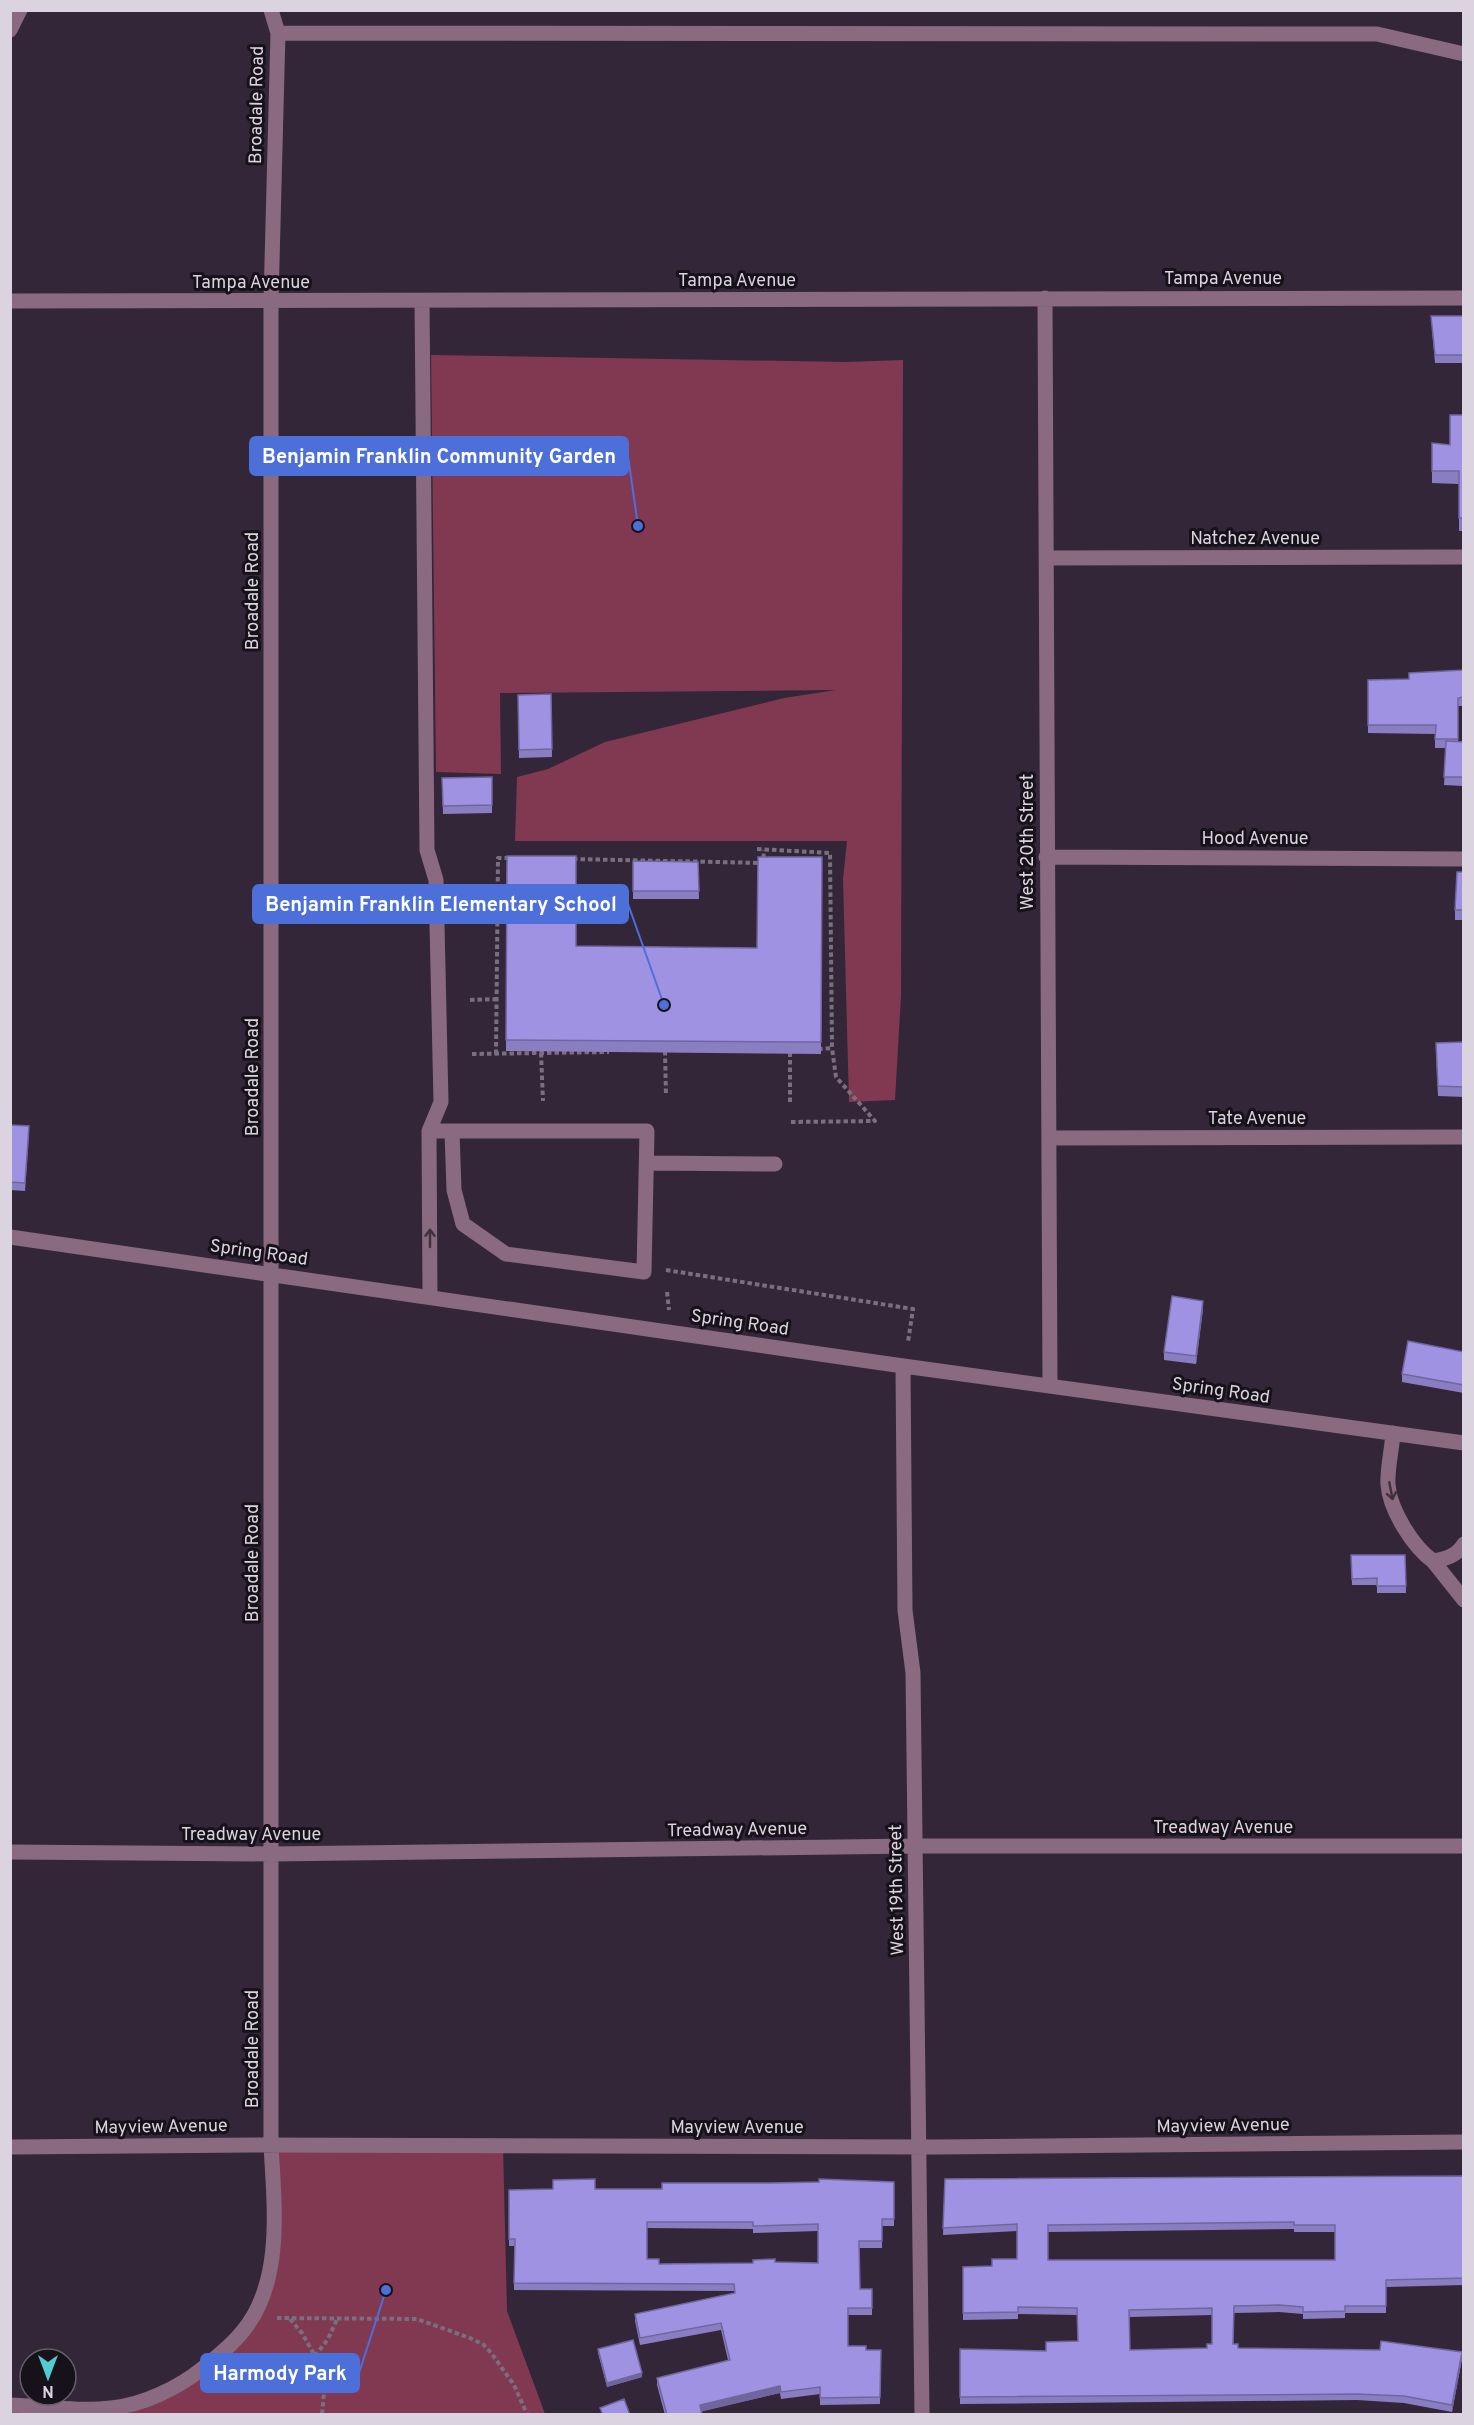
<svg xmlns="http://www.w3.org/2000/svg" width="1474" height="2425" viewBox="0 0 1474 2425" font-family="Overpass,sans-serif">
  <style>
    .green { fill: #803950 }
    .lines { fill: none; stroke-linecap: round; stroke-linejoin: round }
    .path { stroke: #7a6f7f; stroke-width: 4; stroke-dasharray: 4.5 3; stroke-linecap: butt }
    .minor { stroke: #8a6a80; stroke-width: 15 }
    .wall { fill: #8a7ec2; fill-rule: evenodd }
    .shaded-wall { fill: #70669e }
    .building { fill: #a092e2; stroke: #70669e; stroke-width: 1.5; fill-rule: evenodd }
    .oneway { stroke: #3f303e }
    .labels { text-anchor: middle; stroke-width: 6; stroke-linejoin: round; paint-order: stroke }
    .street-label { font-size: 18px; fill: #dbd3df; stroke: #17111a }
    .leader { fill: none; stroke: #4c6fda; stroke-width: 2 }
    .callout-dot { fill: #4c6fda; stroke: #17111a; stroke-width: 2 }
    .callout { fill: #4c6fda; stroke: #4c6fda; stroke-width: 2 }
    .callout-label { font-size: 20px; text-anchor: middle; font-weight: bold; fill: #fff }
  </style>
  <rect width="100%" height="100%" fill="#332639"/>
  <path class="green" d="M431,355L845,362L903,360L901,996L895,1100L849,1102L843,879L847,841H515L517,777L548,769L605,742L784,698L836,690L500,693L501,774L436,772Z
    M271,2145L503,2146L507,2311L545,2414H11L10,2404L136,2402L220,2355L268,2279Z"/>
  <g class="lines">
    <path class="path" d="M757,849L830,853L832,1048L819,1049
      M573,859L763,863L764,850
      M470,1000L496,999
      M665,1051L666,1096
      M541,1053L543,1101
      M472,1054L609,1052
      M496,1054L498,858H511
      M790,1102V1050
      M791,1122L875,1121L836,1077L832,1048
      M666,1270L913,1309L908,1342
      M667,1292L669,1310
      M277,2318L417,2319L470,2338L484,2345L492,2354L514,2385L527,2414
      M290,2319L302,2333L315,2356
      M322,2414L325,2382L315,2356L328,2339L338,2317"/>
    <path class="minor" d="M10,30L20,10
      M278,33L1377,34L1464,54
      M1045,298L1050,1386
      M10,301L1464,298
      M422,301L427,850L436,880L441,1102L429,1131L430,1296
      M1046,558L1464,557
      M1046,857L1464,859
      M429,1131H647L644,1272L506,1254L463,1224L454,1190L452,1131
      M1051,1138L1464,1137
      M647,1163L775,1164
      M10,1237L889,1364L1464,1443
      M903,1366L905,1610L913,1673L922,2414
      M1393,1433C1392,1450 1387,1468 1388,1485C1390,1510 1413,1547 1433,1561C1445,1559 1457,1556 1464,1544
      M1433,1561L1464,1600
      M10,1852L271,1854L914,1846H1464
      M10,2147L254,2145L936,2147L1464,2142
      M10,2405C43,2406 79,2412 111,2408C143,2405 178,2388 203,2368C217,2357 232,2345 243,2331C284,2281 274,2204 271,2145V301L278,33L271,10"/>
  </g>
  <path class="wall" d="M1431,316H1464V363H1435Z
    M1464,415V531H1459V484L1432,483V443L1450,445Z
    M1464,670L1463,706H1458V742H1464V786L1444,785L1446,748H1435V734L1368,733V680L1409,679Z
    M551,694L552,757L519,758L518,695Z
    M492,777V813L443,814L442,778Z
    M507,856L576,946L757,948L822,857L821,1054L506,1051Z
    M633,861L698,862L699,899H633Z
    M1464,872V920H1455V910Z
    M1464,1042V1097L1438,1096L1436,1053Z
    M10,1125L29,1134L25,1191L10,1190Z
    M1203,1309L1196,1364L1164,1360V1352Z
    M1464,1352V1393L1402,1382V1374Z
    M1351,1555H1405L1406,1593H1377V1585H1352Z
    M1464,2176V2285L1386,2287V2313H1345V2318L1303,2319V2314L1279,2312L1234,2313L1233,2344L1238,2348L1462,2359L1452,2412L1404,2403L1357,2400L960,2404V2349L1046,2351L1078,2341L1077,2315L1018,2314V2319L963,2320V2267L992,2266L1017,2259V2231L943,2235L945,2179ZM1294,2229V2232H1335V2260H1048V2232ZM1212,2315V2344L1207,2348L1130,2350V2317Z
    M894,2182V2226H882V2248H859L860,2289H872V2315H848V2346L866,2350H881L880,2404L820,2405V2394L781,2399L780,2393L701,2411L702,2415H665L657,2385V2378L728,2360L721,2330L640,2345L635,2321V2314L734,2293V2291L514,2290V2246H509V2190L662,2189L771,2183ZM647,2228L753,2229V2233L818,2231V2263L659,2264L647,2259Z
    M598,2349L642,2377L607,2387L598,2353Z"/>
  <path class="shaded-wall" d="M1203,1301V1309L1196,1364V1356Z
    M1462,2352V2359L1452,2412V2405Z
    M642,2373V2377L607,2387V2383Z
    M780,2386V2393L700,2412V2405Z"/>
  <path class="building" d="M1431,316H1464V355H1435Z
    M1450,415H1464V518H1459V471H1432V443L1450,445Z
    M1464,670L1463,697L1458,698V739H1435L1436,725H1368V680L1409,679V673Z
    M551,694L552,749L519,750L518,695Z
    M1446,741L1464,742V777H1444Z
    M492,777V805L443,806L442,778Z
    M507,856H576V946L757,948L758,857H822L821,1042L506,1040Z
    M633,861L698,862L699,891H633Z
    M1457,872H1464V910H1455Z
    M1464,1042V1087L1438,1086L1436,1043Z
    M10,1125L29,1126L25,1183L10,1182Z
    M1172,1296L1203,1301L1196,1356L1164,1352Z
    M1408,1341L1464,1352V1385L1402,1374Z
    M1351,1555H1405L1406,1586H1377V1578L1352,1579Z
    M1464,2176V2278L1386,2280V2306H1345V2311L1303,2312V2307L1279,2305L1234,2306L1233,2344H1238V2348L1380,2350L1381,2341L1462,2352L1452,2405L1404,2396L1357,2394L960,2397V2349L1046,2351V2342L1078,2341L1077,2308L1018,2307V2312L963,2313V2267L992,2266V2259H1017V2224L943,2228L945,2179ZM1294,2222V2225H1335V2260H1048V2225ZM1212,2308V2344H1207V2348L1130,2350L1129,2310Z
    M595,2179V2189H662V2183H771L819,2182V2179L894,2182V2219H882V2241H859L860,2289H872V2308H848V2346H866V2350H881L880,2397L820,2398V2387L781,2392L780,2386L700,2405L702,2415H667L657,2378L730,2360L721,2323L640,2338L635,2314L735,2293L734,2284L514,2283L515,2239H509V2190L553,2189V2180ZM647,2222H753V2226L818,2224V2263L775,2262V2259L753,2260V2263L659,2264V2259H647Z
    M633,2340L642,2373L607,2383L598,2349Z
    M624,2399L630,2415H603L600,2408Z"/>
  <defs><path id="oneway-shaft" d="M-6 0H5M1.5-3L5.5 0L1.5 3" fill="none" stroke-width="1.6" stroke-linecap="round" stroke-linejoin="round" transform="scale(1.5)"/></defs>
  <g class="oneway">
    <use href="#oneway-shaft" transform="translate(430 1238) rotate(-90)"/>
    <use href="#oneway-shaft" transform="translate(1391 1491) rotate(79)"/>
  </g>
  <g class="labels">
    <g class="street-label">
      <text transform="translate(256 105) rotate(-89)" y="6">Broadale Road</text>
      <text x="1223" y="284">Tampa Avenue</text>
      <text x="737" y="286">Tampa Avenue</text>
      <text x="251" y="288">Tampa Avenue</text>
      <text x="1255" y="544">Natchez Avenue</text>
      <text transform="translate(252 591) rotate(-90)" y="6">Broadale Road</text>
      <text x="1255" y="844">Hood Avenue</text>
      <text transform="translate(1027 842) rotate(-90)" y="6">West 20th Street</text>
      <text transform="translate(252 1077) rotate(-90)" y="6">Broadale Road</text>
      <text x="1257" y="1124">Tate Avenue</text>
      <text transform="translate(259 1252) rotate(8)" y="6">Spring Road</text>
      <text transform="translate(740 1322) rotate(8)" y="6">Spring Road</text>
      <text transform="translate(1221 1390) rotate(8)" y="6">Spring Road</text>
      <text transform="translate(252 1563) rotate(-90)" y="6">Broadale Road</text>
      <text x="1223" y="1833">Treadway Avenue</text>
      <text transform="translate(737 1829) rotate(-1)" y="6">Treadway Avenue</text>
      <text x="251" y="1840">Treadway Avenue</text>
      <text transform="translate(896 1890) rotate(-91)" y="6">West 19th Street</text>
      <text transform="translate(252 2049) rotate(-90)" y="6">Broadale Road</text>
      <text transform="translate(1223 2125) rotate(-1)" y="6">Mayview Avenue</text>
      <text transform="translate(161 2126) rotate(-1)" y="6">Mayview Avenue</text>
      <text x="737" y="2133">Mayview Avenue</text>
    </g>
  </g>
  <path class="leader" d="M638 526L628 456M664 1005L628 904M386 2290L359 2373"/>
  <g class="callout-dot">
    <circle cx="638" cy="526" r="6"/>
    <circle cx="664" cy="1005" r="6"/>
    <circle cx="386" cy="2290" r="6"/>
  </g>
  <g class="callout">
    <rect x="250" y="437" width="378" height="38" rx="6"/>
    <rect x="253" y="885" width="375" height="38" rx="6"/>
    <rect x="201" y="2354" width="158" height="38" rx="6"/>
  </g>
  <g class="callout-label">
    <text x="439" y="463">Benjamin Franklin Community Garden</text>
    <text x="441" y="911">Benjamin Franklin Elementary School</text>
    <text x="280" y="2380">Harmody Park</text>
  </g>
  <rect width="1474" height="2425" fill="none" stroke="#dbd3df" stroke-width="24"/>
  <g transform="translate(48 2377) rotate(180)"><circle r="28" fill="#17111a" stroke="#655f69" stroke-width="1.5"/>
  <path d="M0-4.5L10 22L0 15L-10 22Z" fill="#52cdcf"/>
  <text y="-9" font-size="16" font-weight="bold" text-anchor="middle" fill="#dbd3df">N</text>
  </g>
</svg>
